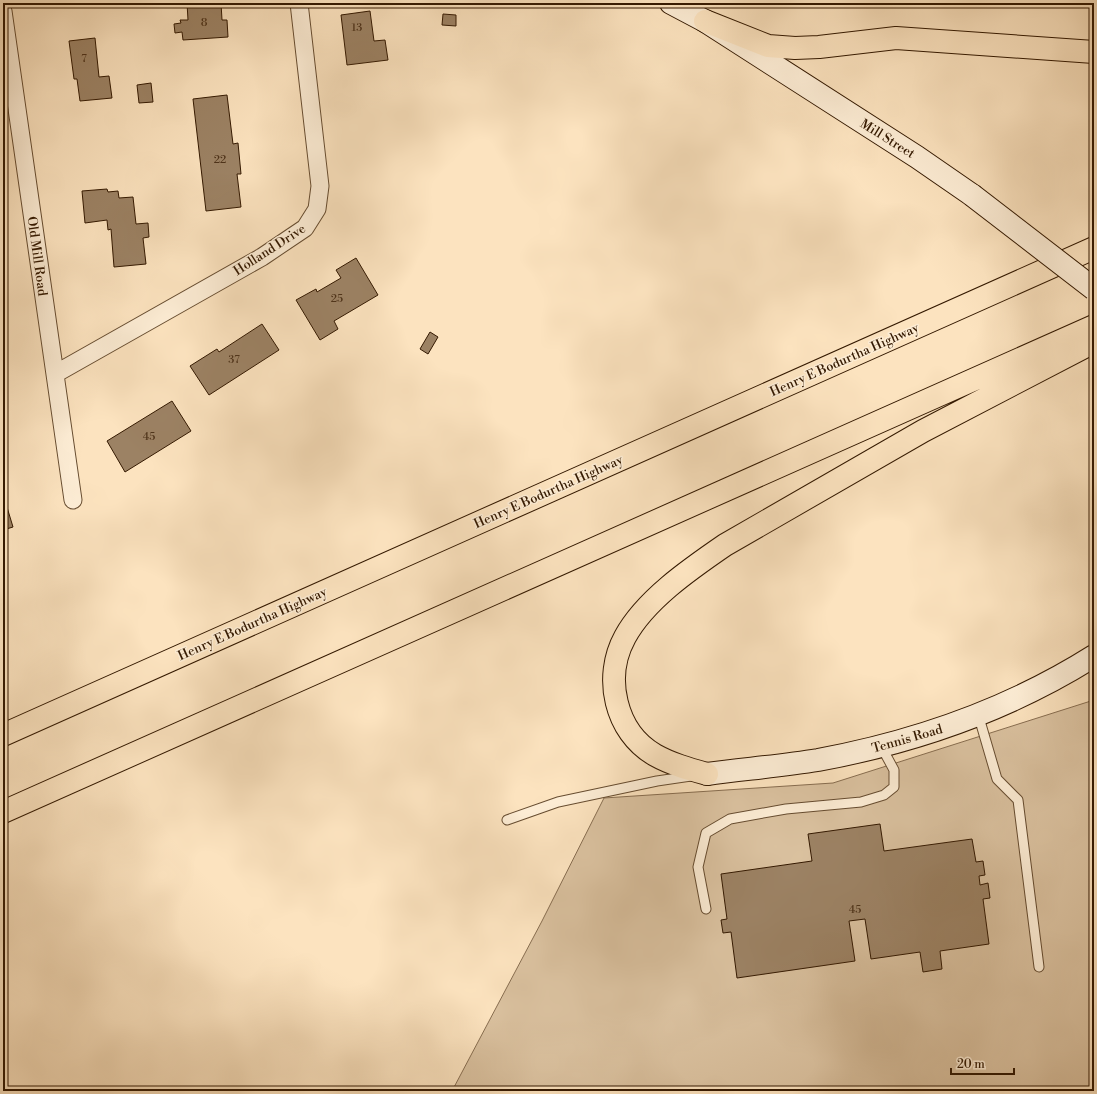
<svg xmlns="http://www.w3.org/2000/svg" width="1097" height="1094" viewBox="0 0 1097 1094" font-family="'Libre Bodoni',serif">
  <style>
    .green { fill: #dac19f; stroke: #876d50 }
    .building { fill: #9c8264; stroke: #341901 }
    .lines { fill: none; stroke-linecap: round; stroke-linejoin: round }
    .lane-casing { stroke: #664c30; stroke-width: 11 }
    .street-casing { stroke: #664c30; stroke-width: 19 }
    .secondary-casing { stroke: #341901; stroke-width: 24 }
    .highway-casing { stroke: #341901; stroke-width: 24 }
    .lane { stroke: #fdedd5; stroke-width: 9 }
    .street { stroke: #fdedd5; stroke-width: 17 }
    .secondary { stroke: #fdedd5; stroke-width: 22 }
    .highway { stroke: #fce3bf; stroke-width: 22 }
    .secondary-bridge-casing { stroke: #341901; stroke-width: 24; stroke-linecap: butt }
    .secondary-bridge { stroke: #fdedd5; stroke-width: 22 }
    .labels { text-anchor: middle; stroke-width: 3; stroke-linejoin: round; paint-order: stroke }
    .number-label { font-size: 11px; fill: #4e331a }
    .street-label { font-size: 13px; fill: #341901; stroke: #fdedd5 }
  </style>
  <rect width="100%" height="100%" fill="#fce3bf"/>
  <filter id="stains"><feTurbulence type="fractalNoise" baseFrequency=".005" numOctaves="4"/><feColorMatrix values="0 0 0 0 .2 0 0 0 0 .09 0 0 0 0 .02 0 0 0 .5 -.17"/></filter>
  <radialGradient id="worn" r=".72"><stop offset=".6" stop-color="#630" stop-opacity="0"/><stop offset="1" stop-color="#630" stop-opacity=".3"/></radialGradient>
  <path class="green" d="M1094,700V1091H452L542,921L604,798L833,783Z"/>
  <path class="building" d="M187,3H221L222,20H227L228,37L183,40L182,32L175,33L174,24L181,23L180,20H188Z
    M370,11L374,41L385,40L388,60L347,65L341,15Z
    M443,14L456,15V26L442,25Z
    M95,38L99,77L109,76L112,98L80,101L77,79H74L69,41Z
    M151,83L153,102L139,103L137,85Z
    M227,95L233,144L238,143L241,174H237L241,207L206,211L193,99Z
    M107,189L108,192L118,191L119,198L133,197L136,224L148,223L149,237L143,238L146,264L114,267L111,229L108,230L107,220L85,223L82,191Z
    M356,258L378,295L334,321L338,329L320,340L296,300L316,289L317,292L341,278L336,270Z
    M262,324L279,350L209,395L190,366L217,349L219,352Z
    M430,332L438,337L428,354L420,349Z
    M172,401L191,431L125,472L107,441Z
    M3,494L13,527L3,530Z
    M880,824L884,851L972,839L976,862L983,861L985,875L979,876L980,885L988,883L990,898L983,899L989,944L940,951L942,969L923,972L920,952L871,959L865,919L849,921L855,961L737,978L731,932L723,933L721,920L727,919L721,874L812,861L808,834Z"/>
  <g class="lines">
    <defs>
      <path id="lane" d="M978,714L997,779L1018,800L1039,967
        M507,820L558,802L657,781L691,776
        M706,909L698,867L706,833L730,819L786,809L861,802L884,795L894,787V770L881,746"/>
      <path id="street" d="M3,11L73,500
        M55,374L262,257L305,228L317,209L320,186L299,3"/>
      <path id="secondary" d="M671,3L705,21L917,157L972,195
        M707,774C744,769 781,766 818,760C915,742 1010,709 1094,656"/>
      <path id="highway" d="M705,21L768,46L795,48L819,47L896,38L1094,52
        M3,735L1094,248
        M707,774C689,769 671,764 655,755C615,732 603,677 625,637C645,600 690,569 725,545L923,431L1094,342
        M3,812L1094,326"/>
    </defs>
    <use href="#lane" class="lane-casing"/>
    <use href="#street" class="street-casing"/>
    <use href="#secondary" class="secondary-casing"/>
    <use href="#highway" class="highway-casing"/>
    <use href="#lane" class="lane"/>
    <use href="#street" class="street"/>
    <use href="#secondary" class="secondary"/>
    <use href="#highway" class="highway"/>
    <defs>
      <path id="secondary-bridge" d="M972,195L1094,289"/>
    </defs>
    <use href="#secondary-bridge" class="secondary-bridge-casing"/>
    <use href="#secondary-bridge" class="secondary-bridge"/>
  </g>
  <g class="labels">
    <g class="number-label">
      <text x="204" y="26">8</text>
      <text x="357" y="31">13</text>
      <text x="84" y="62">7</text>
      <text x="220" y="163">22</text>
      <text x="337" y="302">25</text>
      <text x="234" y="363">37</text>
      <text x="149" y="440">45</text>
      <text x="855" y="913">45</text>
    </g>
    <g class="street-label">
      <text transform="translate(888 138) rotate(32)" y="5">Mill Street</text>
      <text transform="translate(269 249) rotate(-33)" y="5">Holland Drive</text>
      <text transform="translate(38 256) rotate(82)" y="5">Old Mill Road</text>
      <text transform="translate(844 359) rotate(-24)" y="5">Henry E Bodurtha Highway</text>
      <text transform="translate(548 491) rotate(-24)" y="5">Henry E Bodurtha Highway</text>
      <text transform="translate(252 623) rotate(-24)" y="5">Henry E Bodurtha Highway</text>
      <text transform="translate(907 738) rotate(-16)" y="5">Tennis Road</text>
    </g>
  </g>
  <rect width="1097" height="1094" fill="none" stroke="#fce3bf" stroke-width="16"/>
  <rect x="4" y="4" width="1089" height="1086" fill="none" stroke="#341901" stroke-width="2"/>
  <rect x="8" y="8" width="1081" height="1078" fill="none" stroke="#341901"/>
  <path d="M951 1068v6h63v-6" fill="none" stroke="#341901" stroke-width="2"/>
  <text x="957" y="1068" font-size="12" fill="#341901" stroke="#fdedd5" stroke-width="3" paint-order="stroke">20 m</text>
  <rect width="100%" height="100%" filter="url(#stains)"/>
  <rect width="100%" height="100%" fill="url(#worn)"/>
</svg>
